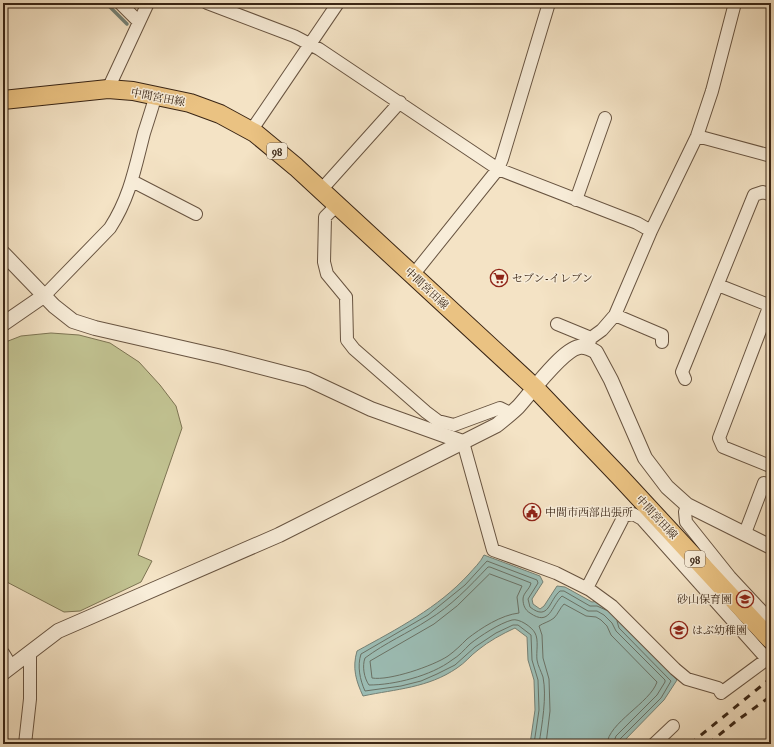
<svg xmlns="http://www.w3.org/2000/svg" width="774" height="747" viewBox="0 0 774 747" font-family="'IM FELL Great Primer','Noto Serif JP',serif">
  <style>
    .green { fill: #c1c291; stroke: #7d7453 }
    .water { fill: #9cbeb6; stroke: #748176 }
    .lines { fill: none; stroke-linecap: round; stroke-linejoin: round }
    .shore { stroke: #6a7266; stroke-width: 1 }
    .stream { stroke: #748176; stroke-width: 3.5 }
    .minor-casing { stroke: #685441; stroke-width: 14 }
    .tertiary-casing { stroke: #685441; stroke-width: 16 }
    .primary-casing { stroke: #392515; stroke-width: 20 }
    .minor { stroke: #f8edd9; stroke-width: 12 }
    .tertiary { stroke: #f8edd9; stroke-width: 14 }
    .primary { stroke: #eac282; stroke-width: 18 }
    .rail { stroke: #392515; stroke-width: 3; stroke-dasharray: 7 7; stroke-linecap: butt }
    .labels { text-anchor: middle; stroke-width: 3; stroke-linejoin: round; paint-order: stroke }
    .shield { fill: #f8edd9; stroke: #726150; stroke-width: 1 }
    .shield-label { font-size: 10px; font-weight: bold; fill: #392515 }
    .street-label { font-size: 11px; fill: #392515; stroke: #f8edd9 }
    .poi-label { font-size: 11px; fill: #392515; stroke: #f8edd9; text-anchor: start }
  </style>
  <rect width="100%" height="100%" fill="#f4e3c5"/>
  <filter id="stains"><feTurbulence type="fractalNoise" baseFrequency=".005" numOctaves="4"/><feColorMatrix values="0 0 0 0 .2 0 0 0 0 .09 0 0 0 0 .02 0 0 0 .5 -.17"/></filter>
  <radialGradient id="worn" r=".72"><stop offset=".6" stop-color="#630" stop-opacity="0"/><stop offset="1" stop-color="#630" stop-opacity=".3"/></radialGradient>
  <path class="green" d="M51,333L79,335L110,343L139,362L160,385L176,406L182,428L138,555L152,561L141,582L80,611L64,612L3,580V343L21,336Z"/>
  <path class="water" d="M484,555L540,576L543,582L532,599L533,604L540,609L544,606L557,586L565,587L592,602L598,601L621,618L622,625L677,680L664,700L621,744H530L535,710L534,680L528,660L527,637L515,628C502,634 489,641 478,650C471,655 465,663 457,668C428,688 396,689 363,696C356,681 352,668 357,651C397,629 438,608 469,574C474,568 480,563 484,555Z"/>
  <g class="lines">
    <path class="shore" d="M490,574L522,586L517,597L519,613C501,615 481,628 467,639C461,645 455,651 448,656C433,666 389,681 372,678L370,661L434,624L457,606Z
      M617,621L619,628L671,681L661,698L619,740L618,744
      M534,744L539,710L538,680L532,660L531,635L518,625H513L496,633L475,647L455,665L437,674L421,681L401,686L365,691C360,680 357,666 361,654L428,615L465,585L487,561L537,580L538,583L528,599L530,607C549,622 549,600 560,591H564L590,606H597L606,610
      M539,744C542,724 547,697 543,677C541,671 538,666 537,660C536,652 539,640 535,633C532,627 519,618 512,620C500,623 480,636 470,644C464,650 459,656 452,660C431,676 394,685 369,685C364,678 362,666 365,658C385,643 408,633 428,620C451,606 469,587 488,567H490L531,583C530,589 523,593 523,599C523,605 525,610 530,613C550,627 551,606 562,596L588,611H597L604,615L612,623L616,631L665,680V682L657,695L616,736L613,744
      M546,744L550,711L549,679L543,658L542,635L539,626C543,623 549,622 554,618C558,614 560,608 564,604L586,616L596,617L601,620L607,626L611,635L657,682C650,703 608,723 607,744"/>
    <path class="stream" d="M106,3L127,24"/>
    <defs>
      <path id="minor" d="M120,3L138,21
        M207,3L294,36L319,49L498,169L637,223L651,231
        M108,89L148,3
        M251,131L338,3
        M697,136L771,156
        M132,181L196,214
        M321,190L400,102
        M576,200L605,118
        M337,205L325,217L324,262L327,274L346,297L347,340L354,349L426,412L438,421L454,425L500,408L510,413
        M413,275L498,169L502,159L549,3
        M718,285L771,306
        M45,295L110,228C130,197 135,168 144,133C148,121 152,108 156,95
        M615,315L662,335V342
        M557,324L591,338
        M587,348L591,338L602,330L615,315L651,231L697,136L712,91L735,3
        M685,379L682,372L754,195L763,192L771,195
        M463,442L493,550L556,573L590,590L612,606L675,669L687,679L718,688L721,693L767,659L642,519L633,514L624,516L587,588
        M770,466L723,447L719,438L771,302
        M687,505L685,512L686,522L730,577L771,621
        M745,533L764,483
        M3,653L11,666
        M25,744L30,699V652
        M654,744L673,726"/>
      <path id="tertiary" d="M3,253L54,306L73,321L95,328L222,357L307,379L371,409L463,442
        M3,324L45,295
        M3,673L58,631L279,535L497,425C504,419 512,413 518,407C530,394 562,350 579,347C585,346 591,349 596,352L611,380L645,458L667,487L687,505L771,547"/>
      <path id="primary" d="M3,100L108,89L133,91L190,103L220,114L255,133L296,167L534,387L620,477L771,640"/>
    </defs>
    <use href="#minor" class="minor-casing"/>
    <use href="#tertiary" class="tertiary-casing"/>
    <use href="#primary" class="primary-casing"/>
    <use href="#minor" class="minor"/>
    <use href="#tertiary" class="tertiary"/>
    <use href="#primary" class="primary"/>
    <path class="rail" d="M690,744L771,678
      M708,744L735,722L771,696"/>
  </g>
  <defs>
    <symbol id="supermarket-ring" viewBox="-11 -11 22 22"><circle r="9.5" fill="#f8edd9" stroke="#8f2418" stroke-width="1.5"/><path d="M-6-5.5h2.5l.6 2H6L4.5 2H-2.5L-4.4-4H-6ZM-1.5 3.2a1.3 1.3 0 1 0 .1 0ZM3 3.2a1.3 1.3 0 1 0 .1 0Z" fill="#8f2418"/></symbol>
    <symbol id="civic-ring" viewBox="-11 -11 22 22"><circle r="9.5" fill="#f8edd9" stroke="#8f2418" stroke-width="1.5"/><path d="M-.6-6.5H3V-4.5H.6V-3L4-1V1h2V6H-6V1h2V-1L-.6-3ZM-1.2 2.5V6h2.4V2.5Z" fill="#8f2418"/></symbol>
    <symbol id="school-ring" viewBox="-11 -11 22 22"><circle r="9.5" fill="#f8edd9" stroke="#8f2418" stroke-width="1.5"/><path d="M0-5L7-2L0 1L-7-2ZM-4 1L0 2.5L4 1V4Q0 6-4 4Z" fill="#8f2418"/></symbol>
  </defs>
  <g fill-rule="evenodd">
    <use href="#supermarket-ring" x="489" y="268" width="20" height="20"/>
    <use href="#civic-ring" x="522" y="502" width="20" height="20"/>
    <use href="#school-ring" x="735" y="589" width="20" height="20"/>
    <use href="#school-ring" x="669" y="620" width="20" height="20"/>
  </g>
  <g class="labels">
    <g class="shield">
      <rect x="267" y="143" width="20" height="16" rx="3"/>
      <rect x="685" y="551" width="20" height="16" rx="3"/>
    </g>
    <g class="shield-label">
      <text x="277" y="155">98</text>
      <text x="695" y="563">98</text>
    </g>
    <g class="street-label">
      <text transform="translate(158 97) rotate(11)" y="4">中間宮田線</text>
      <text transform="translate(427 288) rotate(43)" y="4">中間宮田線</text>
      <text transform="translate(657 517) rotate(47)" y="4">中間宮田線</text>
    </g>
    <g class="poi-label">
      <text x="512" y="282">セブン-イレブン</text>
      <text x="545" y="516">中間市西部出張所</text>
      <text x="732" y="603" text-anchor="end">砂山保育園</text>
      <text x="692" y="634">はぶ幼稚園</text>
    </g>
  </g>
  <rect width="774" height="747" fill="none" stroke="#f4e3c5" stroke-width="16"/>
  <rect x="4" y="4" width="766" height="739" fill="none" stroke="#392515" stroke-width="2"/>
  <rect x="8" y="8" width="758" height="731" fill="none" stroke="#392515"/>
  <rect width="100%" height="100%" filter="url(#stains)"/>
  <rect width="100%" height="100%" fill="url(#worn)"/>
</svg>
